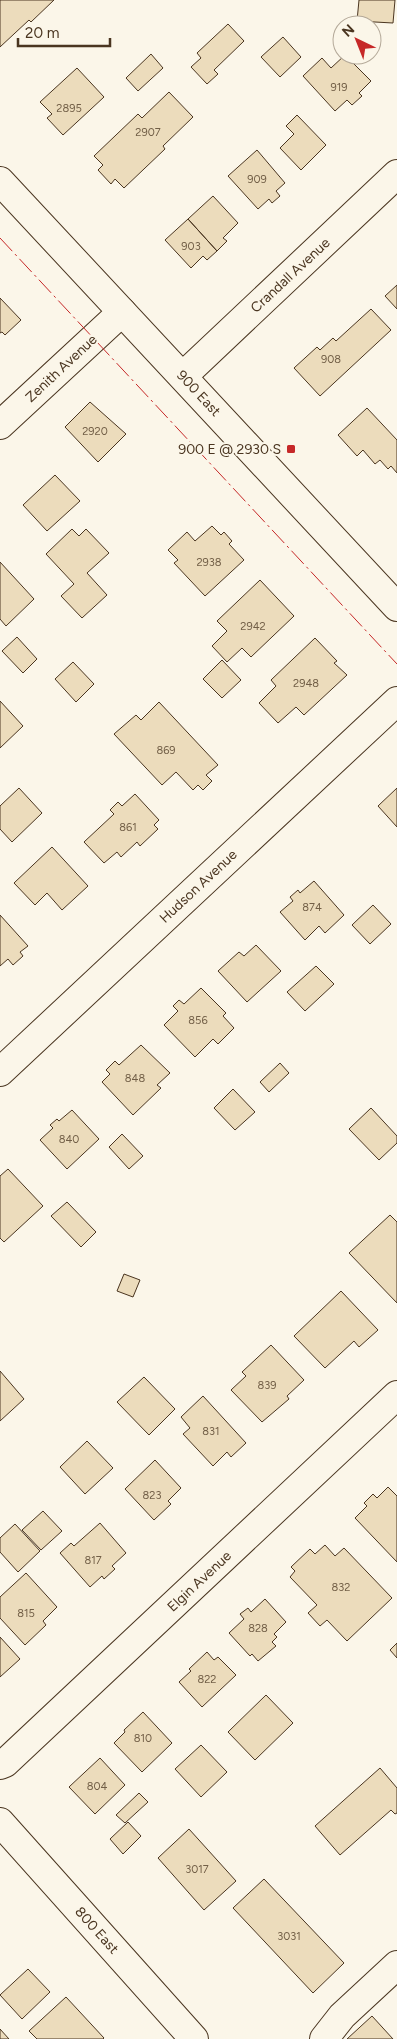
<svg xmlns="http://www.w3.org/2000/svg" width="397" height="2039" viewBox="0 0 397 2039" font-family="Figtree,sans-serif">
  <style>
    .building { fill: #ecdcbc; stroke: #4a3520 }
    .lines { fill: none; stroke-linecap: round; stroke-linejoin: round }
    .street-casing { stroke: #4a3520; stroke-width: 30 }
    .secondary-casing { stroke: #4a3520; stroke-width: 30 }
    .street { stroke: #fbf6e9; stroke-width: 28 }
    .secondary { stroke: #fbf6e9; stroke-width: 28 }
    .power { stroke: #c62828; stroke-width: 1; stroke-dasharray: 18 4 2.5 4; stroke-linecap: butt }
    .poi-dot { fill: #c62828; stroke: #fbf6e9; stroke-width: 2 }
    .labels { text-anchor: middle; stroke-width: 4; stroke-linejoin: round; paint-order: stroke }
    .number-label { font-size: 11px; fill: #725f47 }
    .street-label { font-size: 14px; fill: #4a3520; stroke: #fbf6e9 }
    .poi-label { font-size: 14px; fill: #4a3520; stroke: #fbf6e9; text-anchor: end }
  </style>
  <rect width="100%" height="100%" fill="#fbf6e9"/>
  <path class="building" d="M0,0H54L31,22L29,20L0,47Z
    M359,0H395L393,23L357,21Z
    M228,24L244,41L214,70L218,74L207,84L191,67L201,58L197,53Z
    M283,37L301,57L280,77L261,57Z
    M151,54L163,68L138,91L126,78Z
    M345,55L371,81L359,93L362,96L352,105L347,100L335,111L303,76L322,58L331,68Z
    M77,68L104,97L63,135L47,118L52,114L40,102Z
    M169,92L193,117L163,146L165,149L124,188L115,179L111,184L98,170L103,165L94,156L138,114L142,118Z
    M297,115L326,145L301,170L280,148L294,134L286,126Z
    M257,150L285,183L276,191L280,196L272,203L269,199L258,209L228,176Z
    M213,196L238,223L223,238L227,241L217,251L188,219Z
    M188,219L217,251L207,260L203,256L191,268L165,240Z
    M397,285V309L385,296Z
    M0,298L21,320L5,335L2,332L0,333Z
    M371,309L391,330L320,396L294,368L317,347L320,350L333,338L336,341Z
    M90,402L126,434L98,462L65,427Z
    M367,408L397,440V473L391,466L388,469L380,460L375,464L363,450L357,456L338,435Z
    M55,475L80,501L47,531L23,505Z
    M212,526L221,535L224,532L232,541L229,544L244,560L205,596L174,563L178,560L168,550L187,532L195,541Z
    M72,529L79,536L86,529L109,553L87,573L107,595L82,618L61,596L74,584L46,554Z
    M0,562L34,599L6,626L0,619Z
    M260,580L294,616L251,657L242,648L227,662L212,646L227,631L217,621Z
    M17,637L37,659L23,673L2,651Z
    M315,638L337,661L334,663L347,675L304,715L296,707L278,723L259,703L276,686L271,680Z
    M222,660L241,680L222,698L203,679Z
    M73,662L94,684L76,702L55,679Z
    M0,701L23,726L0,748Z
    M159,702L218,765L206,775L212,781L203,790L198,785L193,790L176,772L162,785L114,734L136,715L141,720Z
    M19,788L42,813L12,842L0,829V806Z
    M397,788V827L378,806Z
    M135,794L159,820L154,825L158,829L140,846L137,842L121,857L117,852L104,863L84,842L114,814L110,810L118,802L122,806Z
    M52,847L88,886L62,910L47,893L35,905L14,883Z
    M314,881L344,915L325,933L319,926L305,940L280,912L293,901L290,897L298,890L300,893Z
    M373,905L391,924L370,944L352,925Z
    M0,915L28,946L20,952L23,956L13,965L8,959L0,966Z
    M256,945L281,971L247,1002L218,971L239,952L244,956Z
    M316,966L334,984L305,1011L287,992Z
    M201,988L226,1013L223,1016L234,1028L218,1044L213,1039L195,1057L164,1025L178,1011L173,1006L179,1000L184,1004Z
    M141,1045L170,1073L157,1085L161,1088L133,1115L102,1082L110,1074L106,1070L115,1061L119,1065Z
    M280,1063L289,1073L269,1092L260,1082Z
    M233,1089L255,1112L235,1130L214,1108Z
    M371,1108L397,1136V1143L379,1160L349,1129Z
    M72,1110L99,1139L67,1169L40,1140L53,1128L50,1125L57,1119L59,1121Z
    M122,1134L143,1156L129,1169L109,1147Z
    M8,1169L43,1206L4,1242L0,1238V1176Z
    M67,1202L96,1232L81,1247L51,1216Z
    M390,1215L397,1222V1303L349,1253Z
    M124,1274L140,1280L133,1297L117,1291Z
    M341,1291L378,1330L359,1347L354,1341L325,1368L294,1336Z
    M271,1345L304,1380L287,1396L289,1399L262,1422L231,1390L246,1376L242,1372Z
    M0,1371L24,1399L0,1421Z
    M144,1377L175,1409L149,1435L117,1402Z
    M203,1396L246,1443L231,1457L227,1452L213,1466L183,1434L190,1428L181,1417Z
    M87,1441L113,1468L85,1494L60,1467Z
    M155,1460L181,1488L168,1501L171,1504L154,1520L125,1489Z
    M388,1487L397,1496V1562L355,1518L367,1506L364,1503L373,1494L377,1498Z
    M43,1511L62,1531L41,1550L22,1530Z
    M100,1523L126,1553L112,1566L115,1569L104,1579L102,1576L90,1587L60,1553L71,1543L74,1546Z
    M15,1524L40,1551L18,1572L0,1552V1538Z
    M325,1545L335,1556L344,1548L392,1598L347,1641L327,1620L320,1626L308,1613L317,1605L290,1577L295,1571L291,1567L310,1549L315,1554Z
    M26,1573L57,1607L43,1621L46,1625L25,1645L0,1618V1597Z
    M265,1599L286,1622L274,1634L277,1637L272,1642L276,1646L258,1661L252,1654L250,1656L229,1633L244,1619L240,1614L248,1608L251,1612Z
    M0,1637L20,1659L0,1677Z
    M397,1643V1658L390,1650Z
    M207,1652L214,1660L218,1657L236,1675L202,1707L179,1682L191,1671L189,1669Z
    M266,1695L293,1723L255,1760L228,1732Z
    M143,1712L172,1743L142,1772L114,1743L125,1732L124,1730Z
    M201,1745L227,1772L201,1797L175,1769Z
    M100,1758L125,1785L95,1814L69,1787Z
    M380,1768L397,1788V1813L395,1814L391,1810L340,1855L315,1826Z
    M139,1793L148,1802L125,1823L116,1815Z
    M128,1822L141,1836L123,1854L110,1839Z
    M189,1829L236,1881L204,1910L158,1858Z
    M264,1879L344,1963L313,1993L233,1908Z
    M28,1969L50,1992L22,2019L0,1995Z
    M66,1997L104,2038L103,2039H37L29,2031Z
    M372,2016L393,2039H347Z
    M0,2029L9,2039H0Z"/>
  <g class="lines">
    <defs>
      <path id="street" d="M183,376L397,174
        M0,425L122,312
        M0,1072L397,701
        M0,1765L5,1763L397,1395
        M0,1822L194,2039
        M324,2039L342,2016L397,1965"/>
      <path id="secondary" d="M0,181L397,607"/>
    </defs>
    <use href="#street" class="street-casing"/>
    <use href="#secondary" class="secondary-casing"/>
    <use href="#street" class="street"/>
    <use href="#secondary" class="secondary"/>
    <path class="power" d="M0,238L397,664"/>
  </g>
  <rect class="poi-dot" x="286" y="444" width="10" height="10" rx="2.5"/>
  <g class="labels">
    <g class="number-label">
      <text x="339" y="91">919</text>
      <text x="69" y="112">2895</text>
      <text x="148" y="136">2907</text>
      <text x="257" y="183">909</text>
      <text x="191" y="250">903</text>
      <text x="331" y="363">908</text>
      <text x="95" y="435">2920</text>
      <text x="209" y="566">2938</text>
      <text x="253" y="630">2942</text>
      <text x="306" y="687">2948</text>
      <text x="166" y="754">869</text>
      <text x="128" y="831">861</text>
      <text x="312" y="911">874</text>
      <text x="198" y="1024">856</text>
      <text x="135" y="1082">848</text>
      <text x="69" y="1143">840</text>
      <text x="267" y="1389">839</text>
      <text x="211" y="1435">831</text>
      <text x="152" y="1499">823</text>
      <text x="93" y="1564">817</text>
      <text x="341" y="1591">832</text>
      <text x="26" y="1617">815</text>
      <text x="258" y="1632">828</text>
      <text x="207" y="1683">822</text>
      <text x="143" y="1742">810</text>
      <text x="97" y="1790">804</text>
      <text x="197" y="1873">3017</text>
      <text x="289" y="1940">3031</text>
    </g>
    <g class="street-label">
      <text transform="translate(290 275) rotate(-43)" y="5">Crandall Avenue</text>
      <text transform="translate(61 368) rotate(-43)" y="5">Zenith Avenue</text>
      <text transform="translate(199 393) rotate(47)" y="5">900 East</text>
      <text transform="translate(198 886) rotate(-43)" y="5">Hudson Avenue</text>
      <text transform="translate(199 1581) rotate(-43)" y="5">Elgin Avenue</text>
      <text transform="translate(97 1930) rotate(48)" y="5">800 East</text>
    </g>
    <g class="poi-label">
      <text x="281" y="454">900 E @ 2930 S</text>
    </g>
  </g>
  <g transform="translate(357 40) rotate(317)"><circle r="24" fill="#fbf6e9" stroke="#b4a999"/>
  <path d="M0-4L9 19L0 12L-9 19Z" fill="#c62828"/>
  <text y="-8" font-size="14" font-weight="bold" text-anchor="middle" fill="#4a3520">N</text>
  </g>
  <path d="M18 38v8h92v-8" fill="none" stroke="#4a3520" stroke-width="2.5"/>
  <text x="25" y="38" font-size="15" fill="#4a3520" stroke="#fbf6e9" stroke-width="4" paint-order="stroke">20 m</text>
</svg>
